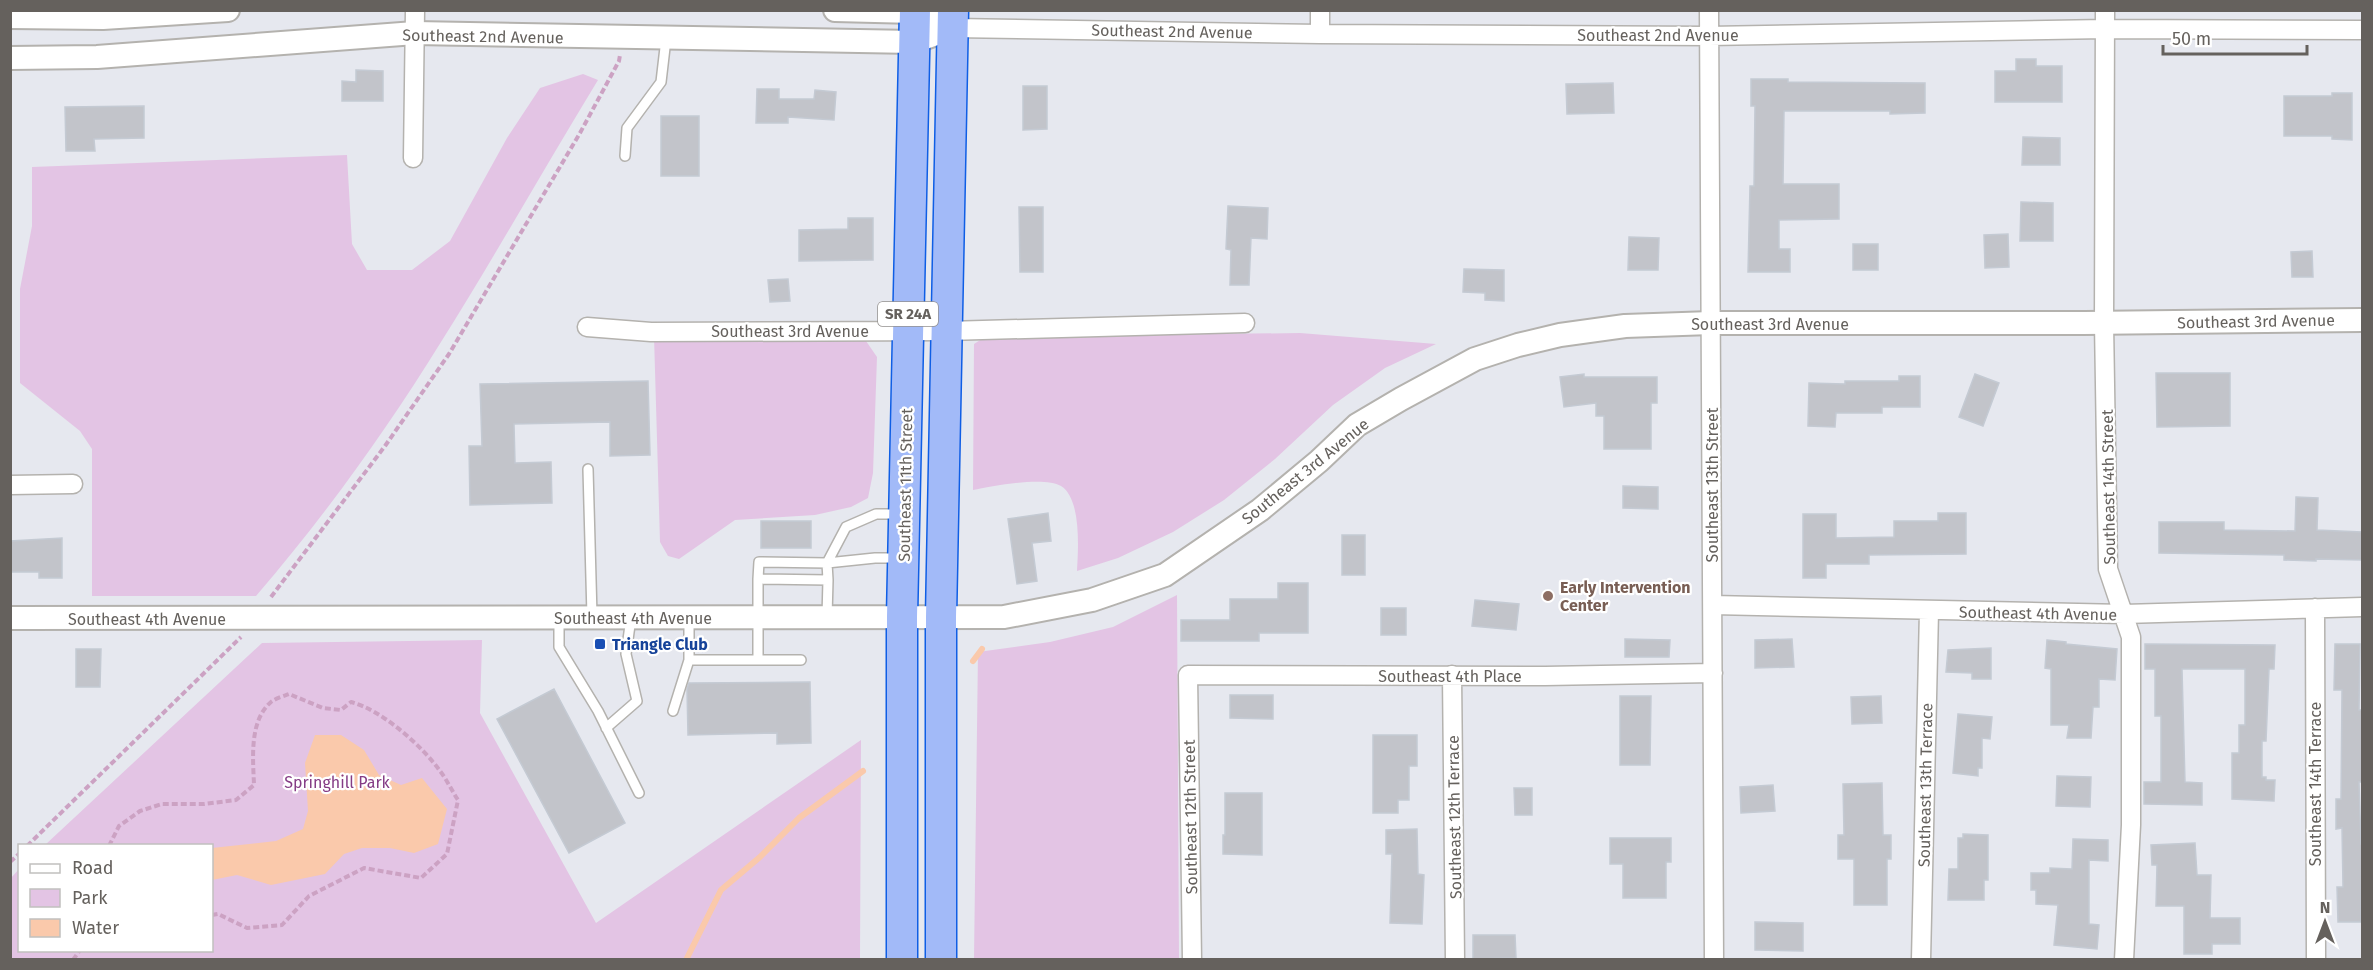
<svg xmlns="http://www.w3.org/2000/svg" width="2373" height="970" viewBox="0 0 2373 970" font-family="'Fira Sans',sans-serif">
  <style>
    .green { fill: #e3c4e4 }
    .water { fill: #fac9ab }
    .lines { fill: none; stroke-linecap: round; stroke-linejoin: round }
    .stream { stroke: #fac9ab; stroke-width: 6 }
    .building { fill: #c2c4ca; stroke: #c4cad3; stroke-width: 1.5 }
    .service-casing { stroke: #b4b2ae; stroke-width: 12 }
    .minor-casing { stroke: #b4b2ae; stroke-width: 21 }
    .tertiary-casing { stroke: #b4b2ae; stroke-width: 26 }
    .trunk-casing { stroke: #0f5ee5; stroke-width: 33 }
    .path { stroke: #cca2c3; stroke-width: 4; stroke-dasharray: 6 3; stroke-linecap: butt }
    .service { stroke: #fff; stroke-width: 9 }
    .minor { stroke: #fff; stroke-width: 18 }
    .tertiary { stroke: #fff; stroke-width: 22 }
    .trunk { stroke: #a2baf8; stroke-width: 30 }
    .education-dot { fill: #8d6e63; stroke: #fff; stroke-width: 2 }
    .transit-dot { fill: #1a4fb4; stroke: #fff; stroke-width: 2 }
    .labels { text-anchor: middle; stroke-width: 4.5; stroke-linejoin: round; paint-order: stroke }
    .shield { fill: #fff; stroke: #93908e; stroke-width: 1.5 }
    .shield-label { font-size: 15px; font-weight: bold; fill: #65615d }
    .street-label { font-size: 16px; fill: #65615d; stroke: #fff }
    .education-label { font-size: 16px; font-weight: bold; fill: #785e54; stroke: #fff; text-anchor: start }
    .transit-label { font-size: 16px; font-weight: bold; fill: #164399; stroke: #fff; text-anchor: start }
    .park-label { font-size: 16px; fill: #853c85; stroke: #fff }
  </style>
  <rect width="100%" height="100%" fill="#e6e8ef"/>
  <path class="green" d="M583,74L598,80C545,167 495,256 441,342C386,431 324,517 256,596H92V449L80,431L20,383V289L32,226V167L347,155L352,244L367,270H412L450,241L507,138L540,88Z
    M1300,333L1436,344L1385,368L1333,405L1275,459L1224,500L1173,532L1118,558L1077,571C1078,551 1082,499 1061,486C1044,476 993,486 973,490L974,344L985,337Z
    M654,336L832,337L866,341L877,357L873,473L868,498L851,507L815,515L735,520L679,559L668,556L660,542Z
    M1177,595L1179,959H974L978,652L1050,642L1113,627Z
    M482,640L480,713L596,923L861,740L860,959L11,960V878L19,869L20,950H212V846L45,845L262,643Z"/>
  <path class="water" d="M315,735H341L364,750L379,775L401,785L422,778L447,809L438,844L414,853L390,848H362L344,854L325,874L271,885L237,875L212,880V848L276,841L303,829L308,811L305,763Z"/>
  <g class="lines">
    <path class="stream" d="M973,661L982,649
      M686,960L721,890L760,857L799,818L863,771"/>
  </g>
  <path class="building" d="M2016,59H2036V66H2062V102H1995V71H2016Z
    M356,70L383,71V101H342V81L356,82Z
    M1751,79H1788V82L1925,83V113L1890,114V111H1784L1783,184H1839V219L1779,220V249H1790V272H1748L1750,186H1754L1755,106H1751Z
    M1613,83L1614,113L1567,114L1566,84Z
    M1023,86H1047V129L1023,130Z
    M757,89H779V99H814L815,90L836,92L834,120L788,117V123H756Z
    M2332,93H2352V140L2332,139V136H2284V96H2332Z
    M144,106V138L94,139L95,151H66L65,107Z
    M661,116H699V176H661Z
    M2023,137L2060,138V165H2022Z
    M2021,202L2053,203V241H2020Z
    M1228,206L1268,208L1267,239L1251,238L1249,285H1230L1231,250L1226,249Z
    M1019,207H1043V272H1020Z
    M848,218H873V260L799,261V230L848,229Z
    M2008,234L2009,267L1985,268L1984,235Z
    M1629,237L1659,238L1658,270H1628Z
    M1853,244H1878V270H1853Z
    M2312,251L2313,277H2292L2291,252Z
    M1464,269L1504,270V301L1485,300V293L1463,292Z
    M788,279L790,301L770,302L768,280Z
    M2156,373H2230V426L2157,427Z
    M1584,374V377H1657V403H1651V449H1604V416H1596V403L1564,407L1560,377Z
    M1975,374L1999,383L1983,426L1959,417Z
    M1899,376H1920V407H1882V413H1836L1835,427L1808,426L1809,383L1845,384V381H1899Z
    M648,381L650,455L610,456V422L514,424L515,463L551,462L552,503L470,505L469,446H482L480,384Z
    M1623,486L1658,487V509L1623,508Z
    M2296,497L2318,498L2317,530L2362,532V560L2316,559V561L2284,560V555L2159,553V522H2224V530L2295,531Z
    M1048,513L1051,541L1032,543L1037,581L1017,584L1008,519Z
    M1938,513H1966V554L1869,555V564H1826V578H1803V514H1836V538L1894,537V521H1938Z
    M761,521H811V548H761Z
    M1342,535H1365V575H1342Z
    M62,538V578H39V572H10V541Z
    M1278,583H1308V633H1259V641H1181V620H1230V599H1278Z
    M1475,600L1519,604L1516,630L1472,626Z
    M1381,608H1406V635H1381Z
    M1625,639L1670,640L1669,657H1625Z
    M1792,639L1794,667L1755,668V640Z
    M2047,640L2066,642V644L2117,649L2115,680L2099,679V707H2093L2091,738H2067L2069,725H2051V669L2045,668Z
    M2145,644L2275,645L2274,669H2269L2266,741H2262V777H2266V780H2275L2274,801L2232,799V753H2239V725H2245V669H2182L2185,782L2202,783V805L2144,804V782H2161V716H2155V669H2145Z
    M2335,644H2360L2359,710H2362V782H2359L2361,844H2362L2361,922H2338L2337,887H2343L2342,828L2336,829V799H2341L2342,690H2334Z
    M1991,648V679H1972V673L1946,672L1948,650Z
    M76,649H101L100,687H76Z
    M810,682L811,743L777,744V733L688,735L687,689L689,683Z
    M554,689L625,823L569,853L497,719Z
    M1230,695H1273V719L1230,718Z
    M1620,696H1651L1650,765H1620Z
    M1881,696L1882,723L1852,724L1851,697Z
    M1958,714L1992,717L1990,739L1982,738V768H1978V776L1953,773Z
    M1373,735H1417V766H1409V800H1398V813H1373Z
    M2057,776L2091,777L2090,807L2056,806Z
    M1882,783L1883,835H1891V859H1887V905H1854V859H1838V835H1844L1843,784Z
    M1773,785L1775,811L1741,813L1740,787Z
    M1514,788H1532V815H1515Z
    M1225,793H1262V855L1223,854V835H1225Z
    M1417,829L1418,874L1424,875L1422,924L1390,923L1392,854H1386V830Z
    M1963,834L1988,835V880H1984V900H1948L1949,869H1958V838H1963Z
    M1610,838H1671V862H1666V898H1623V864H1610Z
    M2073,839L2108,840V861L2089,860V924L2099,925L2097,949L2054,945L2058,905L2036,904V890H2031V873H2050V868L2072,869Z
    M2195,843L2197,875H2211L2210,918H2240V944H2212V954H2184V906H2156L2157,865H2152L2151,845Z
    M1755,922L1803,923V951L1755,950Z
    M1473,935H1515L1516,958L1473,959Z"/>
  <g class="lines">
    <defs>
      <path id="service" d="M625,156L627,128L661,82L666,39
        M588,469L592,616
        M900,558H875L827,563L846,527L876,514H902
        M758,579L759,562L827,563L828,580
        M559,618V647L598,711L639,793
        M689,660H801
        M758,660V579L828,580L827,617
        M673,711L689,660V618
        M606,728L637,701L626,654L631,618"/>
      <path id="minor" d="M1709,10L1714,960
        M2105,10L2104,323L2108,569L2131,637V825L2124,960
        M953,28L1320,34L1709,36L2105,29L2362,30
        M1320,34V10
        M413,158L415,10
        M587,327L651,332L947,331L1245,323
        M10,485L73,484
        M1713,605L2124,614L2362,607
        M2315,608L2316,960
        M1452,675L1455,960
        M1192,960L1188,675L1545,676L1713,673
        M1921,960L1929,611"/>
      <path id="tertiary" d="M835,10L915,12L953,28
        M10,17L103,18L228,10
        M10,58L97,57L415,33L914,42L953,28
        M10,618L1004,617L1092,600L1165,575L1260,510L1319,461L1357,425L1401,399L1475,359L1518,345L1560,335L1625,326L1711,323H2084L2362,320"/>
      <path id="trunk" d="M902,960V617L915,10
        M941,960V617L953,10"/>
    </defs>
    <use href="#service" class="service-casing"/>
    <use href="#minor" class="minor-casing"/>
    <use href="#tertiary" class="tertiary-casing"/>
    <use href="#trunk" class="trunk-casing"/>
    <path class="path" d="M271,597L385,446L449,354L580,133L619,61L620,55
      M27,846L241,637
      M109,846L119,826L140,811L162,804H204L236,800L254,785C253,758 249,721 271,702C276,698 284,696 289,694L323,708L341,710L351,702C382,710 422,746 440,771C447,780 452,791 458,800L447,854L421,878L364,868L309,896L282,925L247,928L218,914L212,915
      M10,862L20,853
      M73,960L80,950"/>
    <use href="#service" class="service"/>
    <use href="#minor" class="minor"/>
    <use href="#tertiary" class="tertiary"/>
    <use href="#trunk" class="trunk"/>
  </g>
  <circle class="education-dot" cx="1548" cy="596" r="6"/>
  <rect class="transit-dot" x="594" y="638" width="12" height="12" rx="3"/>
  <g class="labels">
    <rect class="shield" x="878" y="302" width="60" height="24" rx="4.5"/>
    <g class="shield-label">
      <text x="908" y="319">SR 24A</text>
    </g>
    <g class="street-label">
      <text transform="translate(1172 31) rotate(1)" y="6">Southeast 2nd Avenue</text>
      <text x="1658" y="41">Southeast 2nd Avenue</text>
      <text transform="translate(483 36) rotate(1)" y="6">Southeast 2nd Avenue</text>
      <text transform="translate(2256 321) rotate(-1)" y="6">Southeast 3rd Avenue</text>
      <text x="1770" y="330">Southeast 3rd Avenue</text>
      <text x="790" y="337">Southeast 3rd Avenue</text>
      <text transform="translate(1305 471) rotate(-39)" y="6">Southeast 3rd Avenue</text>
      <text transform="translate(905 485) rotate(-89)" y="6">Southeast 11th Street</text>
      <text transform="translate(1712 485) rotate(-90)" y="6">Southeast 13th Street</text>
      <text transform="translate(2108 487) rotate(-91)" y="6">Southeast 14th Street</text>
      <text transform="translate(2038 613) rotate(1)" y="6">Southeast 4th Avenue</text>
      <text x="633" y="624">Southeast 4th Avenue</text>
      <text x="147" y="625">Southeast 4th Avenue</text>
      <text x="1450" y="682">Southeast 4th Place</text>
      <text transform="translate(2315 784) rotate(-90)" y="6">Southeast 14th Terrace</text>
      <text transform="translate(1925 785) rotate(-89)" y="6">Southeast 13th Terrace</text>
      <text transform="translate(1190 817) rotate(-91)" y="6">Southeast 12th Street</text>
      <text transform="translate(1454 817) rotate(-91)" y="6">Southeast 12th Terrace</text>
    </g>
    <g class="education-label">
      <text x="1560" y="593">Early Intervention<tspan x="1560" dy="18">Center</tspan></text>
    </g>
    <g class="transit-label">
      <text x="612" y="650">Triangle Club</text>
    </g>
    <g class="park-label">
      <text x="337" y="788">Springhill Park</text>
    </g>
  </g>
  <rect width="2373" height="970" fill="none" stroke="#65615d" stroke-width="24"/>
  <rect x="18" y="844" width="195" height="108" fill="#ffffff" stroke="#c1c0be" stroke-width="1.5"/>
  <rect x="30" y="864" width="30" height="9" fill="#ffffff" stroke="#c1c0be" stroke-width="1.5"/>
  <text x="72" y="874" font-size="18" fill="#65615d">Road</text>
  <rect x="30" y="889" width="30" height="18" fill="#e3c4e4" stroke="#c1c0be" stroke-width="1.5"/>
  <text x="72" y="904" font-size="18" fill="#65615d">Park</text>
  <rect x="30" y="919" width="30" height="18" fill="#fac9ab" stroke="#c1c0be" stroke-width="1.5"/>
  <text x="72" y="934" font-size="18" fill="#65615d">Water</text>
  <g transform="translate(2325 922)" stroke="#ffffff" stroke-width="4.5" paint-order="stroke">
  <path d="M0-4.5L10 22L0 15L-10 22Z" fill="#65615d"/>
  <text y="-9" font-size="16" font-weight="bold" text-anchor="middle" fill="#65615d">N</text>
  </g>
  <path d="M2163 45v9h144v-9" fill="none" stroke="#65615d" stroke-width="3"/>
  <text x="2172" y="45" font-size="18" fill="#65615d" stroke="#ffffff" stroke-width="4.5" paint-order="stroke">50 m</text>
</svg>
